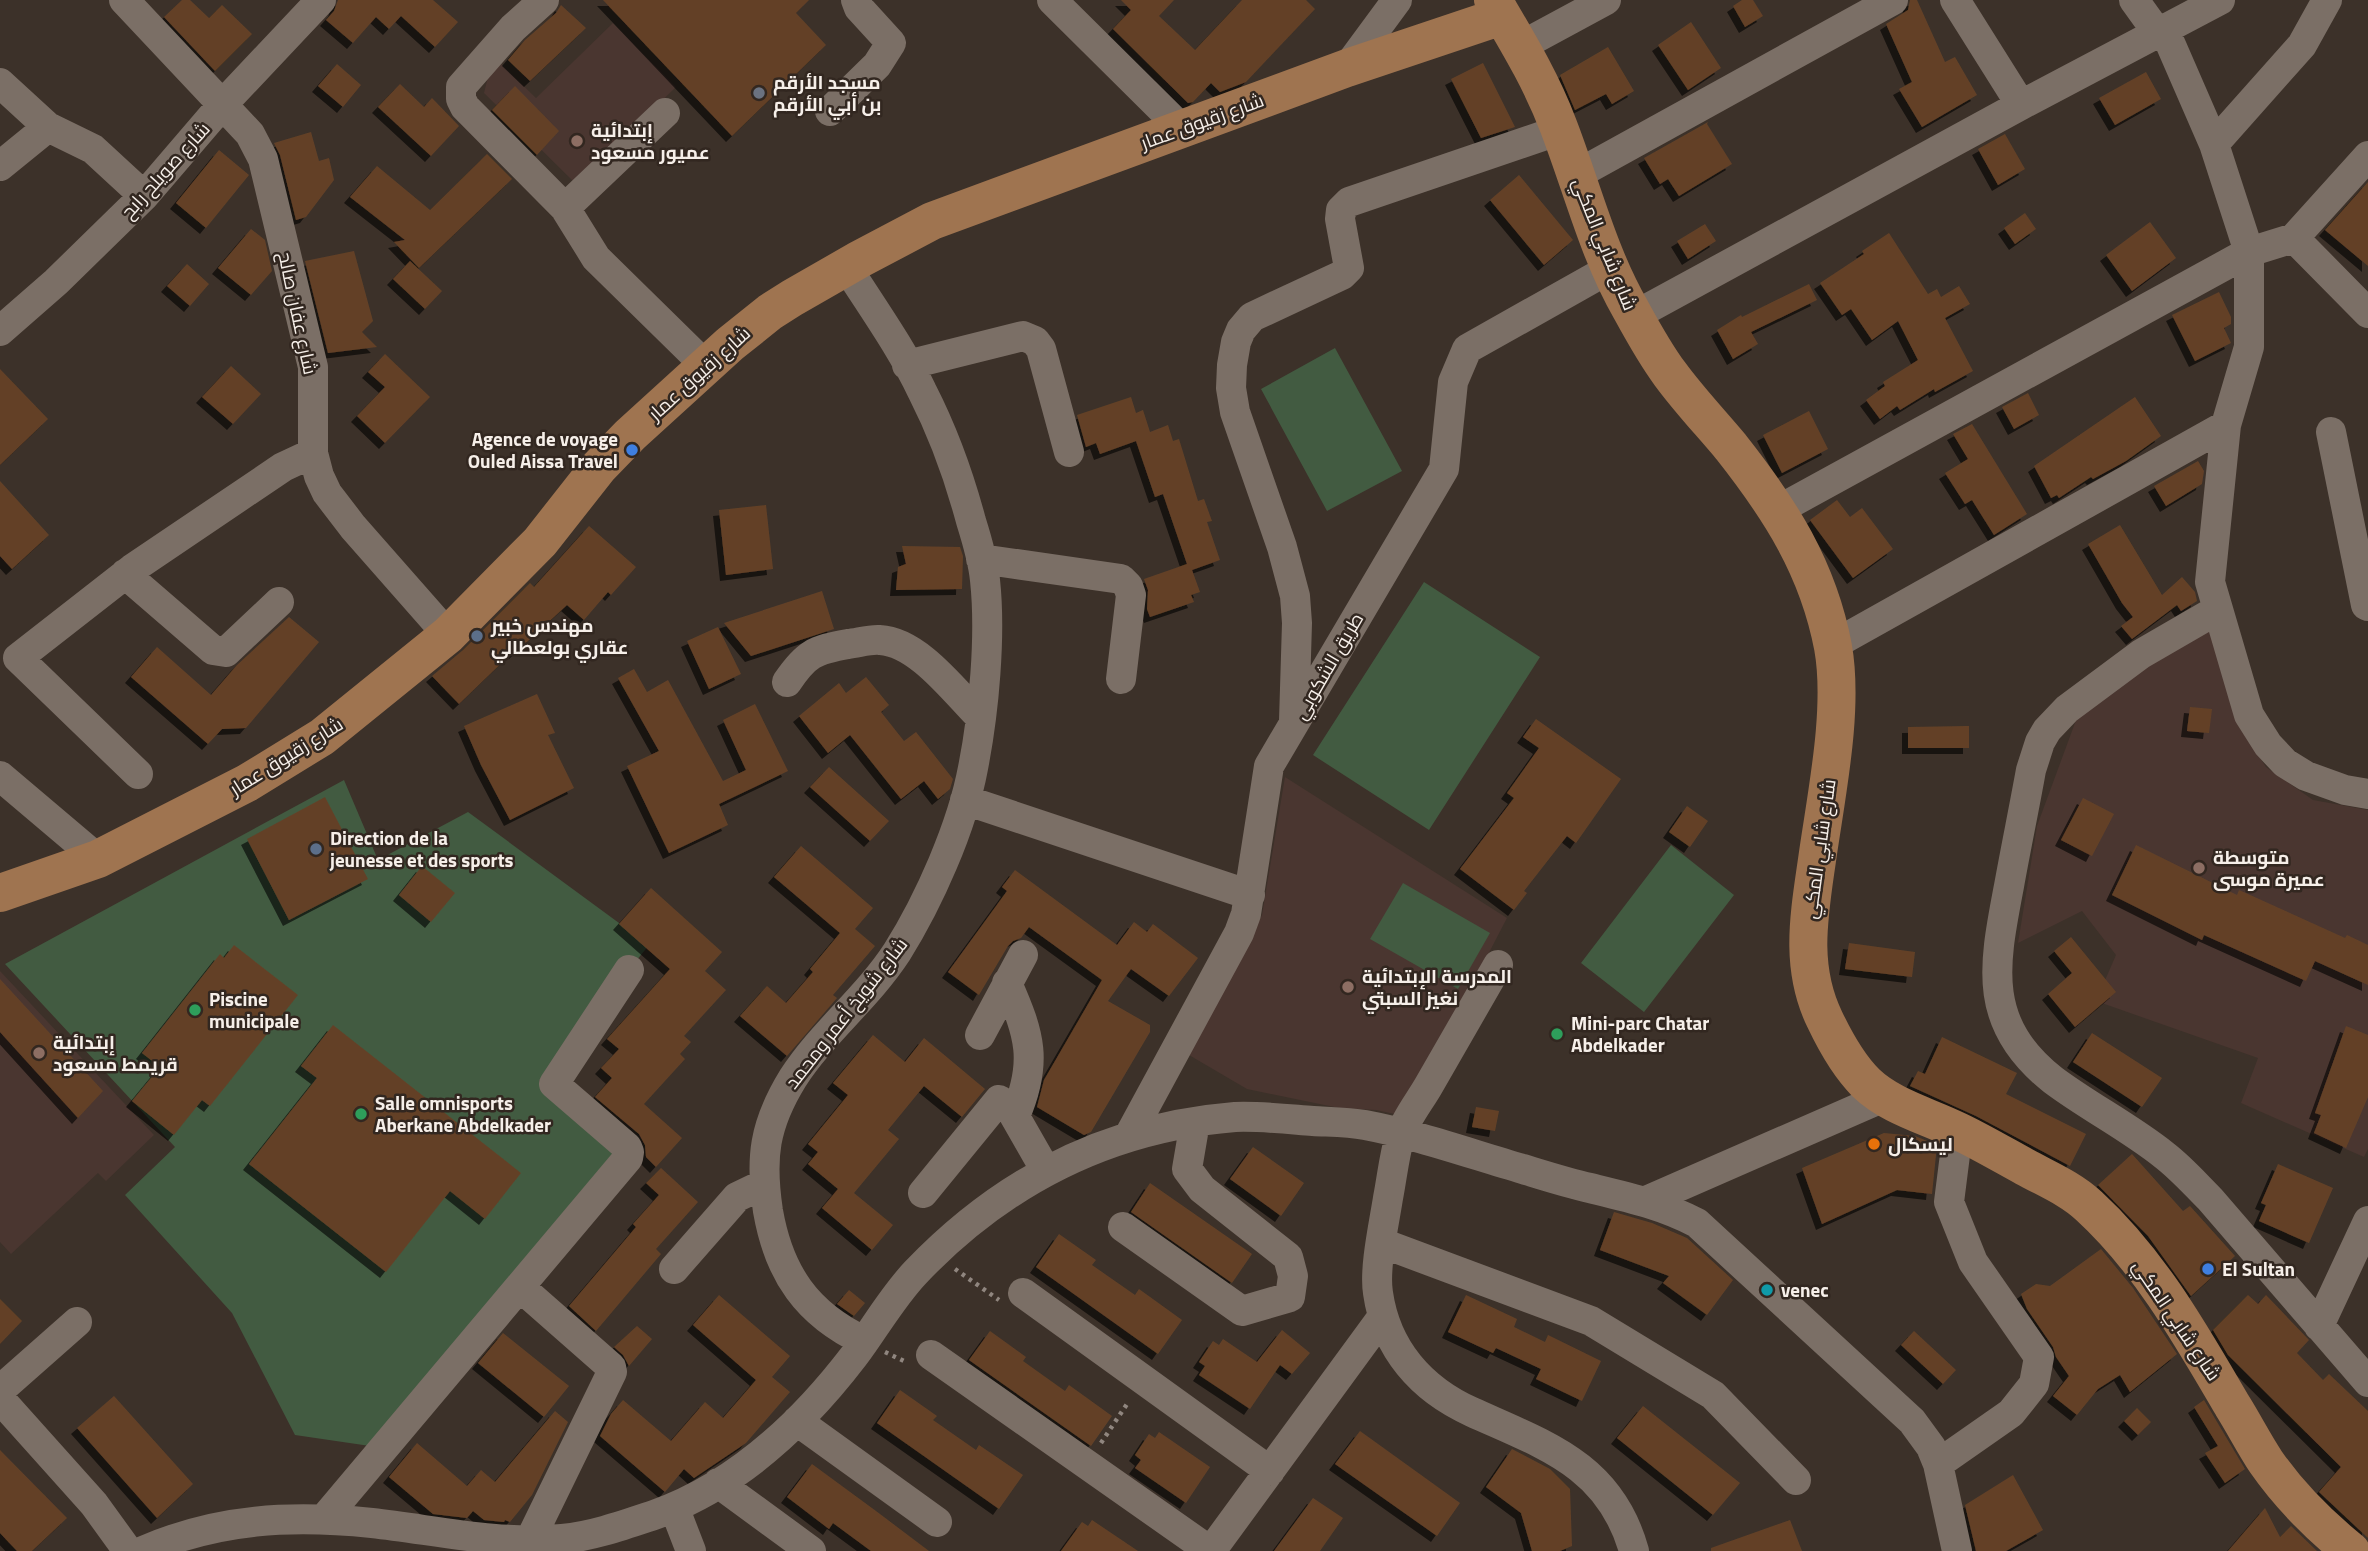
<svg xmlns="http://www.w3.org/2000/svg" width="2368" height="1551" viewBox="0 0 2368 1551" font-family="'Titillium Web',Cairo,sans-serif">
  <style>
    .education { fill: #4a3630 }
    .green { fill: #425b41 }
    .building { fill: #634127; filter: url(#shadow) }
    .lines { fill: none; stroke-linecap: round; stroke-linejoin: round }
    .path { stroke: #90867f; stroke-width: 4.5; stroke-dasharray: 3.5 5; stroke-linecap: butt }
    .minor { stroke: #7b6f66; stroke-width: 30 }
    .major { stroke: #9f7450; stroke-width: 38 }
    .worship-dot { fill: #6b7280; stroke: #322720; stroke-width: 2.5 }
    .education-dot { fill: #8d6e63; stroke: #322720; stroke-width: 2.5 }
    .shop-dot { fill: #3f7fe0; stroke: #322720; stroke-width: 2.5 }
    .service-dot { fill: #5c6f8a; stroke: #322720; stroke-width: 2.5 }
    .leisure-dot { fill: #2e9e5b; stroke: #322720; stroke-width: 2.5 }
    .food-dot { fill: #e8710a; stroke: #322720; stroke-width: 2.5 }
    .culture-dot { fill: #0f9aa8; stroke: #322720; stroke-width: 2.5 }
    .labels { text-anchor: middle; stroke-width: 5; stroke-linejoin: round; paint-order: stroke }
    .poi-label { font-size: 19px; font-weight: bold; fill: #f6efe9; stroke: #322720; text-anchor: start }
    .street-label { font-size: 19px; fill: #f6efe9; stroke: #322720 }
  </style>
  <defs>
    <filter id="shadow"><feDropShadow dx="-6" dy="6" stdDeviation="0" flood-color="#0009"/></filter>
  </defs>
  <rect width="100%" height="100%" fill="#3c3129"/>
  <path class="education" d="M613,23L676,87L576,184L484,93L488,77L501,64L536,98Z
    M2205,626L2222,651L2236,722L2266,767L2313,800L2368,810V1149L2364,1157L2241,1103L2258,1058L2096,1001L2116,955L2082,911L2018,943L2037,826L2079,712Z
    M1285,777L1507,918L1404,1116L1376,1110L1339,1108L1247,1089L1189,1055L1262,915Z
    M0,971L154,1135L106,1181L98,1173L11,1254L0,1242Z"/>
  <path class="green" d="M1335,348L1402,471L1327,511L1261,389Z
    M1424,582L1540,657L1429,830L1313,755Z
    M344,780L378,860L468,812L649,945L539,1081L619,1146L370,1446L295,1435L232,1313L125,1195L175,1147L5,964Z
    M1671,845L1734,895L1644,1012L1581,963Z
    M1403,883L1490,933L1458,989L1370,939Z"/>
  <path class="building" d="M182,0H190L209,18L222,5L252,34L215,71L164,17Z
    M338,0H433L458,22L435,47L401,16L389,29L376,17L353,43L326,20L334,11Z
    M603,0H809L796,13L826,45L732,136Z
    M1121,0H1174L1159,16L1195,50L1242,0H1306L1315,9L1246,82L1220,92L1211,83L1193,102L1188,103L1113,29L1131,10Z
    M1742,0H1753L1763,16L1745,27L1733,6Z
    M1910,0H1917L1945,62L1955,57L1977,95L1922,127L1899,89L1912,82L1886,24L1908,10Z
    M561,5L586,28L530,81L508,60L525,40L556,13Z
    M1691,22L1721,68L1688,90L1658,45Z
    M1608,47L1634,91L1612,104L1606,94L1575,110L1560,75Z
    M1483,63L1515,127L1481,138L1451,79Z
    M337,64L361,85L343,107L318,86Z
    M2146,72L2161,99L2115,125L2099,98Z
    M400,84L424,107L432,98L459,126L431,156L378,107Z
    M515,86L559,131L537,155L492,110Z
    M1708,122L1707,124L1732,164L1679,196L1668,179L1660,184L1644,158Z
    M311,132L319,161L329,158L334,180L306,217L296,220L280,155L274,143Z
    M2005,134L2025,169L1998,185L1978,149Z
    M219,150L249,175L206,228L176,203Z
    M487,154L512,179L419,268L394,242L405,240L350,197L377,166L430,210Z
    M1519,175L1573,240L1544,265L1490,200Z
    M2368,182V266L2325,230Z
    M2025,213L2036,229L2015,244L2004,228Z
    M2150,222L2176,258L2132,291L2106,255Z
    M1705,224L1716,241L1688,259L1677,241Z
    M251,229L265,240L272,271L251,295L218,268Z
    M1889,233L1928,294L1937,289L1941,297L1959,286L1970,304L1945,318L1973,371L1935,392L1934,389L1900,410L1897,406L1880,419L1866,400L1885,386L1883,382L1918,360L1898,321L1872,340L1851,309L1842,315L1820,283L1864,254L1862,251Z
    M354,251L373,321L362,332L377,347L328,353L305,261Z
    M410,261L442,291L425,309L393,279Z
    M187,264L209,284L190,306L167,286Z
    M1809,284L1817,300L1751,332L1758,344L1733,359L1717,330L1741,315L1742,317Z
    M2219,292L2231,317V324L2224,328L2231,343L2195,361L2172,315Z
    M385,354L430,397L385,443L357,416L385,387L368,372Z
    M231,366L261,394L233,424L202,397Z
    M0,369L48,419L0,465Z
    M2028,393L2039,415L2014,429L2002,407Z
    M1131,397L1136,413L1143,410L1150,432L1168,425L1173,441L1179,439L1198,501L1204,499L1212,521L1207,522L1220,560L1192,570L1200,592L1191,595L1194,602L1150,617L1147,609L1148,590L1144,579L1187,564L1163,494L1155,497L1136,441L1100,454L1096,443L1086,447L1077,415Z
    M2135,397L2161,436L2126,461L2093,479L2091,477L2059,498L2057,495L2051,498L2034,466Z
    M1809,411L1828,449L1782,473L1763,435Z
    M1972,424L2027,514L1994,535L1972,500L1965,504L1945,473L1968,459L1953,434Z
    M2198,461L2204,471L2202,484L2166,506L2154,486Z
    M0,481L49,535L12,569L0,556Z
    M1837,500L1850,517L1862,508L1893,549L1853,578L1810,520Z
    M766,505L773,569L726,575L719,510Z
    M2120,525L2162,595L2182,577L2195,592L2197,601L2181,611L2177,605L2132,639L2121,626L2133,617L2122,603L2088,544Z
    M589,526L636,567L611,595L608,592L584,620L567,605L515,653L514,651L459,704L432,676L463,650L530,583L534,587Z
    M902,546L960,547L963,556L962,589L896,590L898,567L906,564Z
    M822,591L834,629L751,656L724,623Z
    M289,617L319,642L246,728L222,729L208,744L131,677L157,647L211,695L237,665Z
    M718,627L741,674L709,689L687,641Z
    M634,669L647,692L668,680L723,781L746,770L723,720L755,704L788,771L719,804L728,825L669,853L627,766L659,751L618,678Z
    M866,677L889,705L881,712L904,741L916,732L953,779L950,789L938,799L924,781L901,799L850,735L828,753L799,716L839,683L846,693Z
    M537,694L555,733L548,735L574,788L510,820L481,765L464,726Z
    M2190,707L2212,709L2209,733L2187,731Z
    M1536,719L1621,779L1576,843L1567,836L1524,891L1527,893L1514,910L1460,869L1514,798L1507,793L1539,748L1523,737Z
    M1969,726V748H1908V727Z
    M829,767L889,821L870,841L810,787Z
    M325,797L368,879L289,920L247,839Z
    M2083,798L2114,814L2092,856L2061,840Z
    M1687,806L1708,821L1690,847L1669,832Z
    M2136,845L2237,895L2239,890L2345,938L2347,935L2368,945V985L2315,961L2306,981L2204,935L2202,940L2112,895Z
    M801,846L873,908L855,929L875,946L833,995L837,998L787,1056L740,1016L767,986L786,1003L813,972L810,969L840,933L774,877Z
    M422,866L455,893L431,922L399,895Z
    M1015,870L1117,945L1134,922L1147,932L1153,924L1198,958L1169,996L1131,969L1108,1001L1150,1025V1032L1091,1132L1084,1135L1037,1107L1044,1080L1102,980L1029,927L1021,938L1013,941L1008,946L979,995L948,972L1007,891L1002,887Z
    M651,888L722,952L705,971L726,990L684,1036L691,1042L680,1054L685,1059L644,1104L682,1138L656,1167L646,1157L645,1145L639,1134L595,1097L612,1078L601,1068L619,1049L607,1039L670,969L619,924Z
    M2071,937L2116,992L2075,1027L2048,994L2072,973L2054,951Z
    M1849,943L1915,952L1912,977L1845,969Z
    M234,945L298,995L210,1106L202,1100L174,1135L132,1101L160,1067L142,1053L220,954L224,958Z
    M0,979L103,1091L78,1118L0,1032Z
    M333,1025L521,1173L485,1219L450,1191L386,1272L249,1164L317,1078L301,1066Z
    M2346,1026L2368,1035V1097L2346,1148L2314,1133L2321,1115L2315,1113Z
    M2092,1033L2162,1078L2142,1107L2073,1062Z
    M873,1035L905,1062L924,1038L985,1089L962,1117L924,1086L888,1130L899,1139L854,1193L893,1225L872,1250L822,1208L838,1189L808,1164L818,1152L808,1144L848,1095L833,1083Z
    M1942,1037L2017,1073L2006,1094L2086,1134L2070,1166L1976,1116L1910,1086L1918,1071L1925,1074Z
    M1476,1107L1499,1111L1495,1131L1472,1127Z
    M1884,1133L1915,1136L1937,1145L1932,1194L1897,1190L1822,1224L1802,1168Z
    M1253,1147L1304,1183L1281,1216L1230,1179Z
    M2132,1154L2183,1211L2190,1206L2235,1256L2191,1296L2148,1236L2098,1185Z
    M2278,1164L2333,1188L2309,1243L2259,1221L2266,1205L2261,1203Z
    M661,1168L698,1202L656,1249L661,1254L596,1331L569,1306L636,1227L633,1224L659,1195L646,1183Z
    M1150,1183L1252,1254L1232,1283L1131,1212Z
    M1614,1212L1652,1223L1687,1238L1733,1280L1707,1315L1663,1283L1669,1276L1600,1250Z
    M1059,1234L1096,1260L1092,1265L1135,1295L1139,1289L1182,1320L1158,1354L1036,1267Z
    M2101,1249L2133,1288L2177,1354L2130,1392L2120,1375L2098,1389L2077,1415L2053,1396L2069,1376L2056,1357L2053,1347L2027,1309L2021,1294L2036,1284L2050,1286Z
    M849,1290L865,1303L854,1316L837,1304Z
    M719,1295L790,1356L772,1377L790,1392L746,1443L694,1478L684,1469L665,1492L600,1436L611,1414L623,1400L671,1441L705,1402L723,1418L756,1380L693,1325Z
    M1466,1295L1517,1319L1514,1327L1545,1342L1548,1335L1601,1361L1582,1401L1536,1379L1541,1369L1496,1348L1493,1353L1448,1332Z
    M2248,1295L2258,1304L2266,1295L2309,1340L2297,1353L2323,1380L2329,1374L2368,1411V1538L2319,1492L2341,1467L2228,1355L2213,1330Z
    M0,1299L22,1321L0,1344Z
    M637,1326L652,1339L629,1366L623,1355L614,1347Z
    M1282,1330L1310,1353L1292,1374L1280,1365L1250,1409L1199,1375L1205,1366L1199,1362L1213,1341L1219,1345L1223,1339L1257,1362Z
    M990,1331L1026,1357L1023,1361L1065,1391L1069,1385L1112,1416L1091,1446L969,1360Z
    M1914,1331L1956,1370L1943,1384L1901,1345Z
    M503,1333L569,1386L544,1417L478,1363Z
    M900,1390L937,1416L933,1420L976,1450L979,1445L1023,1475L999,1509L877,1423Z
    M114,1396L193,1484L157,1518L77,1428Z
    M2204,1400L2245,1469L2225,1483L2205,1453L2218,1446L2194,1407Z
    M1643,1406L1740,1483L1713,1515L1617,1438Z
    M2137,1408L2151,1422L2138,1435L2124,1421Z
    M555,1411L568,1422L532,1495L510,1522L505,1520L504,1522L484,1520L473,1511L467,1518L433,1514L389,1477L417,1443L467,1486L481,1470L495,1482Z
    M1360,1431L1460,1503L1437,1536L1335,1464Z
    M1159,1432L1210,1467L1186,1503L1135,1468L1141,1460L1135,1455L1149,1434L1155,1438Z
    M1512,1449L1550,1469L1570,1489L1572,1546L1560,1551H1532L1521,1513L1486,1487Z
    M0,1450L67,1518L32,1551H17L0,1533Z
    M812,1464L876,1511L929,1551H871L833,1523L829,1529L787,1497Z
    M2013,1475L2043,1530L2006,1551H1976L1965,1505Z
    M1313,1498L1343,1518L1320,1551H1274Z
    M2265,1508L2280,1537L2291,1526L2317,1551H2228Z
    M1092,1520L1138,1551H1061L1082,1522L1088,1526Z
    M1790,1520L1802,1551H1711V1548Z"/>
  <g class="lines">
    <path class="path" d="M955,1269L999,1300
      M885,1352L908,1363
      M1101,1443L1129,1401"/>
    <path class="minor" d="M124,0L250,134L263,159L313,367V453L319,476L327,493L353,527L448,635
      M544,0L513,28L461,87V99L465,107L565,208L596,258L706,366
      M1052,0L1181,128
      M1955,0L2021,105
      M2134,0L2157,32
      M2164,29L2214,144L2249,252L2294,238L2368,313
      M1521,46L1606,0
      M1347,68L1397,0
      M0,83L48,127L93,149L144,196
      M830,111L877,65L891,43L859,8L856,0
      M2214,144L2302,45L2327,0
      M0,166L48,127
      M1576,175L1893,0
      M565,208L665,113
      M2294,238L2368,156
      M846,266C872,307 901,347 922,391C943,432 959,476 971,521C977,540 983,560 985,580C991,636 984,712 973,768C962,827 929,901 897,952C867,998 822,1033 793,1078C764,1125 760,1158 768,1211C779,1274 807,1314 864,1341
      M1634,316L2021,105L2220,0
      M0,331L56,282L144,196L222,105L321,0
      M907,365L1023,336L1035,341L1041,349L1069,452
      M2331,432L2366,605L2368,606
      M1778,510L2249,252V347L2226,425L2210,582L2249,715L2268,745L2285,763L2306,776L2345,790L2368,794
      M981,559L1121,579L1128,586L1131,595L1121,679
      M125,574L213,650L226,652L279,602
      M2217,610L2141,654L2067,709L2047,730L2040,742L2031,770C2024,809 2016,847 2009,886C1994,965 1981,1023 2053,1080C2089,1107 2129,1127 2164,1155C2181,1168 2195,1184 2210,1199L2368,1382
      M1833,645L2226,425
      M787,682C806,654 814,650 848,644C858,643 870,639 880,640C918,642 954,691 980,717
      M1294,721L1297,623L1295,596L1282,547L1235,412L1231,388L1232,365L1236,342L1241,330L1252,317L1342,275L1349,268L1340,219L1341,210L1349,202L1560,130
      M138,774L18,658L132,569L283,467L313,453
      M0,776L98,859
      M965,800L1250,895
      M1498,965C1475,1005 1452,1045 1429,1085C1420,1101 1406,1118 1400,1136C1394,1156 1392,1178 1388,1198C1384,1224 1374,1268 1378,1293C1386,1349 1421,1389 1472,1412C1545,1445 1610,1465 1634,1551
      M1007,983C1030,1035 1038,1062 1015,1116
      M980,1035L1023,955
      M1129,1136L1239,933L1246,914L1269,766L1444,469L1453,382L1467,349L1611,268
      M923,1193L999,1100L1010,1108L1046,1171
      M1646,1201L1884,1097
      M1123,1227L1242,1311L1290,1297L1293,1276L1288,1257L1202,1189L1187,1169L1195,1122
      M1382,1243L1591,1321L1713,1395L1796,1480
      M674,1269L737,1197L764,1184
      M520,1287L611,1367L612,1372L530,1540
      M1023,1293L1270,1471
      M2319,1326L2368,1221
      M931,1355L1210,1551
      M0,1390L77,1322
      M0,1399L94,1504L128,1551
      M797,1421L937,1522
      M1938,1464L2011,1413L2034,1384L2039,1357L1973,1262L1949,1202L1958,1131
      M718,1483L811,1551
      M674,1507L691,1551
      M324,1519L628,1158L629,1152L627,1147L554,1084L629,970
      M143,1551C218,1518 292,1515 372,1523C435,1530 497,1545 562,1539C593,1536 624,1525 654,1515C736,1486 802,1424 854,1356C875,1328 892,1297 916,1272C1003,1181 1109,1127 1235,1117C1261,1116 1287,1119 1313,1121C1330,1122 1348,1122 1365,1125C1418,1135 1471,1154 1523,1169C1546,1176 1568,1183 1590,1188C1627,1197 1663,1205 1697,1223L1912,1421L1931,1447L1938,1464L1957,1551
      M1211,1551L1383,1316"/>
    <path class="major" d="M1493,0C1517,41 1541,80 1558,125C1582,187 1598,253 1631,310C1643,332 1655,354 1670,374C1689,400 1711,423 1731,447C1780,509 1818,568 1833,647C1844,708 1827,791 1818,853C1810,911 1798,965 1825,1020C1835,1041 1849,1066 1866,1083C1891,1107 1928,1116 1958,1131C1981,1142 2003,1155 2025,1167C2047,1179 2071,1189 2089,1206C2150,1262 2191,1335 2232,1405C2244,1424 2254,1444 2266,1462C2289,1495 2320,1526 2351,1551
      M0,893L98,859L247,783L322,737L448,635L540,542L599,467L630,435L730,344L770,312L792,298L860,259L932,221L1347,68L1502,16"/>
  </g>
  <circle class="worship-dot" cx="759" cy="93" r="7"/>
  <g class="education-dot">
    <circle cx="577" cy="141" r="7"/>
    <circle cx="2199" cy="868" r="7"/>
    <circle cx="1348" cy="987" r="7"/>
    <circle cx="39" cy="1053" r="7"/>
  </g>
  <g class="shop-dot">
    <circle cx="632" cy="450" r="7"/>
    <circle cx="2208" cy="1269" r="7"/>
  </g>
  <g class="service-dot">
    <circle cx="477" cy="636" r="7"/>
    <circle cx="316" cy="849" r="7"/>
  </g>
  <g class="leisure-dot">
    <circle cx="195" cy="1010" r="7"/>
    <circle cx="1557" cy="1034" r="7"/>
    <circle cx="361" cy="1114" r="7"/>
  </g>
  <circle class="food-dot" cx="1874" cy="1144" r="7"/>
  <circle class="culture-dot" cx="1767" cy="1290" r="7"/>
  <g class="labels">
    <g class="poi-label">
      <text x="773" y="89">مسجد الأرقم<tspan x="773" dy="22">بن أبي الأرقم</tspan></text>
      <text x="591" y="137">إبتدائية<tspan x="591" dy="22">عميور مسعود</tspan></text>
      <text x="618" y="446" text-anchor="end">Agence de voyage<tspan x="618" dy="22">Ouled Aissa Travel</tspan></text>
      <text x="491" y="632">مهندس خبير<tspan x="491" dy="22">عقاري بولعطالي</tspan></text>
      <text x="330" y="845">Direction de la<tspan x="330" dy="22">jeunesse et des sports</tspan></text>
      <text x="2213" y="864">متوسطة<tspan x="2213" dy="22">عميرة موسى</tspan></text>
      <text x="1362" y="983">المدرسة الإبتدائية<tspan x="1362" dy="22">نغيز السبتي</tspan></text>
      <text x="209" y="1006">Piscine<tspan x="209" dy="22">municipale</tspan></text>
      <text x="1571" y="1030">Mini-parc Chatar<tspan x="1571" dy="22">Abdelkader</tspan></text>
      <text x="53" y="1049">إبتدائية<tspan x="53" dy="22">قريمط مسعود</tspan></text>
      <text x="375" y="1110">Salle omnisports<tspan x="375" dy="22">Aberkane Abdelkader</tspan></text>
      <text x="1888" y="1151">ليسكال</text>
      <text x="2222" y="1276">El Sultan</text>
      <text x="1781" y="1297">venec</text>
    </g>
    <g class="street-label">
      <text transform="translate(1202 121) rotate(-20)" y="7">شارع زقيوق عمار</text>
      <text transform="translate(165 170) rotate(-48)" y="7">شارع صويلح رابح</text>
      <text transform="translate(1605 244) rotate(68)" y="7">شارع شابي المكي</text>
      <text transform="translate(298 313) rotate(78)" y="7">شارع عفان صالح</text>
      <text transform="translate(699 373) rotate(-42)" y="7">شارع زقيوق عمار</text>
      <text transform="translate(1328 666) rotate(-60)" y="7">طريق الشكوبي</text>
      <text transform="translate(286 756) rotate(-32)" y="7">شارع زقيوق عمار</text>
      <text transform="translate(1819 849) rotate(-82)" y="7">شارع شابي المكي</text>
      <text transform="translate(846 1013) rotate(-52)" y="7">شارع شويخ أعمر ومحمد</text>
      <text transform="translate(2177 1320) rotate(56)" y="7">شارع شابي المكي</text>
    </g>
  </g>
</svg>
